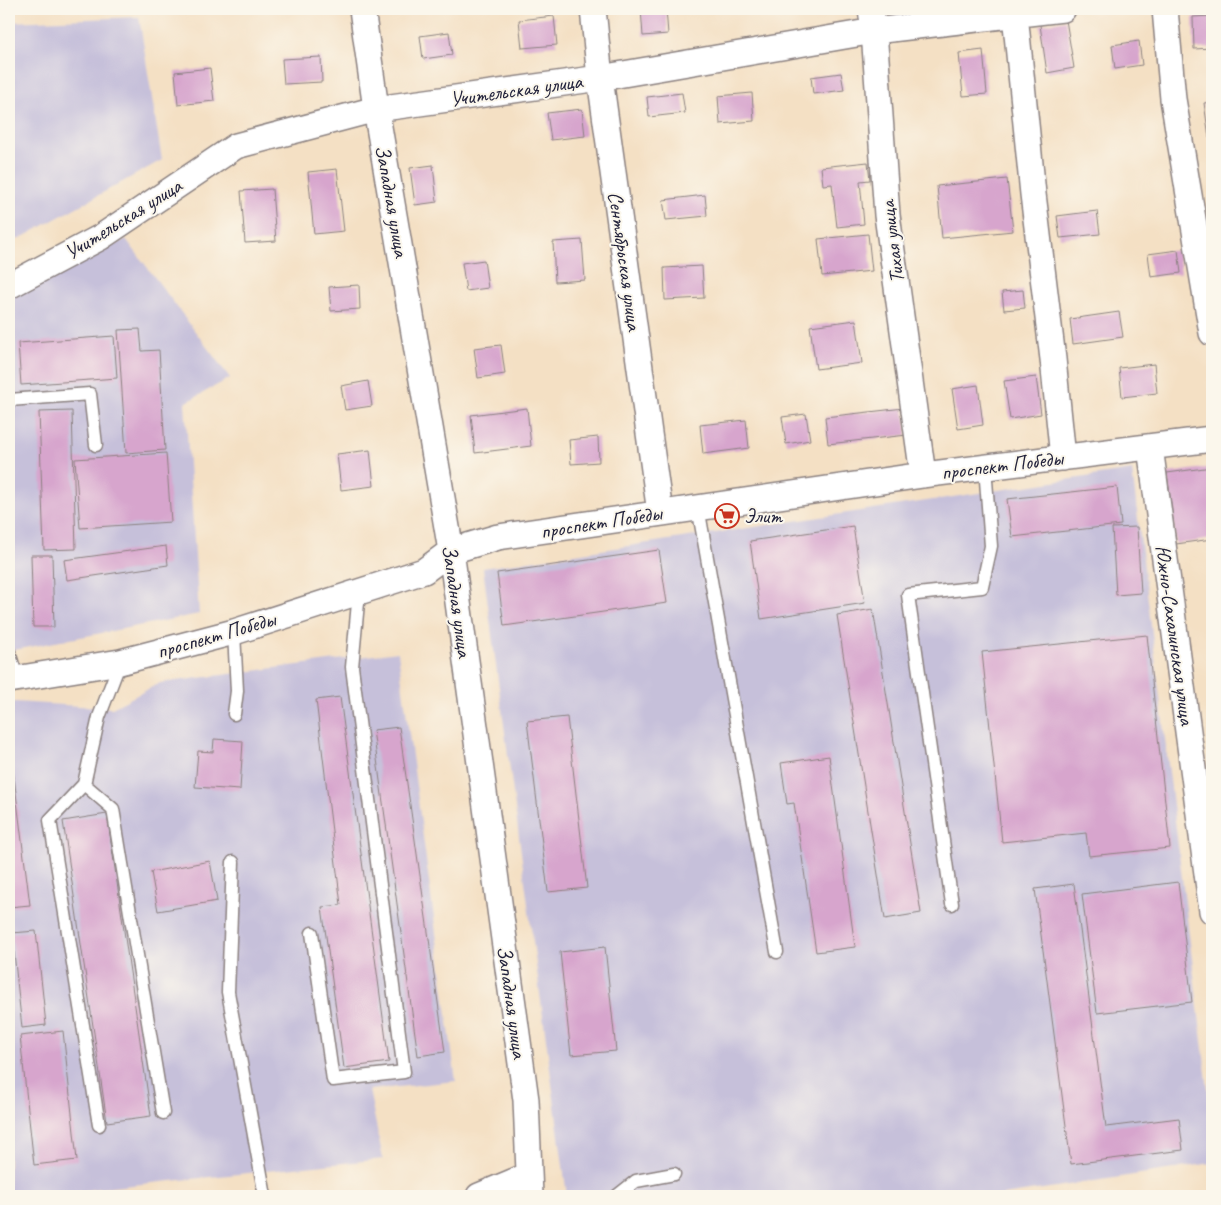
<svg xmlns="http://www.w3.org/2000/svg" width="1221" height="1205" viewBox="0 0 1221 1205" font-family="Caveat,sans-serif">
  <style>
    .industrial { fill: #c6c0da }
    .building { fill: #d7a5cd }
    .lines { fill: none; stroke-linecap: round; stroke-linejoin: round }
    .service-casing { stroke: #8b8180; stroke-width: 15 }
    .minor-casing { stroke: #8b8180; stroke-width: 28 }
    .service { stroke: #fff; stroke-width: 12 }
    .minor { stroke: #fff; stroke-width: 25 }
    .labels { text-anchor: middle; stroke-width: 4; stroke-linejoin: round; paint-order: stroke }
    .street-label { font-size: 21px; fill: #22223b; stroke: #fbf7ec }
    .poi-label { font-size: 21px; fill: #22223b; stroke: #fbf7ec; text-anchor: start }
  </style>
  <rect width="100%" height="100%" fill="#fbf7ec"/>
  <filter id="ink" filterUnits="userSpaceOnUse"><feTurbulence type="fractalNoise" baseFrequency=".02" numOctaves="2"/><feDisplacementMap in="SourceGraphic" scale="10" xChannelSelector="R" yChannelSelector="G"/><feConvolveMatrix kernelMatrix="1 2 1 2 8 2 1 2 1" color-interpolation-filters="sRGB"/></filter>
  <filter id="wash" filterUnits="userSpaceOnUse"><feTurbulence type="fractalNoise" baseFrequency=".0096" numOctaves="4" result="noise"/><feDisplacementMap in="SourceGraphic" scale="20" xChannelSelector="R" yChannelSelector="G"/><feGaussianBlur stdDeviation="1.12" result="paint"/><feColorMatrix in="noise" values="0 0 0 0 0 0 0 0 0 0 0 0 0 0 0 0 0 1.4 0 .05"/><feComposite in="paint" operator="in"/></filter>
  <g filter="url(#wash)">
    <rect width="100%" height="100%" fill="#f4e0c4"/>
    <path class="industrial" d="M139,17L162,160L19,239L9,241V22Z
      M126,239L230,378L185,403L199,614L9,651V298Z
      M1132,470L1212,1122V1163L997,1196H567L483,568Z
      M398,652L456,1081L369,1090L383,1159L94,1189L55,1196H9V704L15,702L112,708L160,683Z"/>
    <g id="blocks">
      <path class="building" d="M641,9H666L668,34L643,36Z
        M554,16L557,45L522,48L519,20Z
        M1212,16V48L1194,49L1193,17Z
        M1066,20L1074,68L1047,73L1040,25Z
        M449,32L452,55L423,59L420,36Z
        M1139,41L1142,65L1115,69L1112,45Z
        M983,50L987,94L963,96L959,53Z
        M321,57L322,82L284,84L282,59Z
        M210,68L214,101L178,105L175,72Z
        M841,73L844,90L813,94L811,77Z
        M682,93L685,113L649,117L647,97Z
        M752,93L754,121L720,124L718,96Z
        M1212,102V136L1209,137L1204,103Z
        M582,109L585,136L551,140L547,113Z
        M868,162L870,180L860,181L864,224L837,227L832,184L823,185L821,167Z
        M433,165L437,202L415,205L410,168Z
        M337,169L344,231L314,234L308,172Z
        M1007,179L1013,231L942,238L937,186Z
        M272,189L276,241L245,243L241,191Z
        M705,195L707,216L666,220L663,200Z
        M1097,211L1100,234L1060,238L1057,216Z
        M868,234L872,271L822,276L818,239Z
        M582,240L585,280L555,282L553,242Z
        M1178,250L1181,273L1151,277L1148,254Z
        M484,260L488,288L466,291L462,263Z
        M702,266L704,298L665,300L664,268Z
        M359,285L360,309L331,311L329,287Z
        M1023,290L1025,308L1004,310L1002,292Z
        M1119,312L1123,337L1073,344L1070,319Z
        M856,320L862,363L816,369L810,326Z
        M140,329L142,351L159,350L165,450L126,453L118,330Z
        M114,336L117,378L21,385L18,343Z
        M501,345L505,374L478,378L474,348Z
        M1154,364L1157,393L1122,397L1119,368Z
        M1036,377L1041,414L1010,419L1004,381Z
        M368,381L372,406L345,410L341,386Z
        M978,385L983,425L958,429L952,389Z
        M527,408L531,446L475,453L471,415Z
        M904,408L907,435L828,444L825,417Z
        M72,411L76,549L44,550L39,412Z
        M806,414L810,440L786,444L782,417Z
        M746,420L749,448L703,454L700,425Z
        M598,437L599,462L571,464L569,440Z
        M370,450L374,486L341,490L337,454Z
        M166,453L171,522L80,528L75,459Z
        M1212,467V539L1176,544L1167,473Z
        M1117,487L1121,525L1012,537L1007,499Z
        M853,526L865,603L761,619L750,541Z
        M1137,527L1141,593L1116,595L1112,528Z
        M166,546L168,565L67,580L64,560Z
        M659,550L667,603L504,626L497,573Z
        M31,555H52L54,627H33Z
        M873,609L921,913L885,919L837,615Z
        M1147,635L1170,848L1089,856L1086,833L1002,842L982,652Z
        M340,697L389,1062L344,1068L322,907L341,905L316,700Z
        M567,717L587,888L548,892L527,721Z
        M399,727L445,1052L418,1056L373,730Z
        M214,739L243,741L240,790L195,787L198,751L213,752Z
        M9,753H11L30,905L9,907Z
        M829,756L855,947L816,952L794,803L787,804L781,763Z
        M107,814L151,1116L107,1122L63,821Z
        M210,861L217,901L158,911L151,872Z
        M1178,882L1192,1002L1097,1013L1082,894Z
        M1074,884L1106,1127L1179,1118L1183,1150L1071,1164L1035,889Z
        M36,931L46,1025L22,1028L12,933Z
        M605,947L616,1051L571,1055L560,952Z
        M63,1031L77,1160L34,1165L20,1036Z"/>
    </g>
  </g>
  <g filter="url(#ink)">
    <use href="#blocks" fill-opacity="0" stroke="#8b8180" stroke-width="1"/>
    <g class="lines">
      <defs>
        <path id="service" d="M9,400L90,394L96,445
          M698,507L777,952
          M234,632L237,691L234,714
          M9,652L17,678
          M120,662L99,717L84,784L113,809L163,1113
          M84,784L50,820L99,1125
          M233,862L228,992L265,1196
          M952,904L908,595L982,587L991,546L985,467
          M312,933L333,1080L404,1072L352,667L359,592
          M617,1196L636,1181L674,1174"/>
        <path id="minor" d="M362,9L376,109L451,551L526,1100L530,1196
          M593,9L600,78L660,513
          M871,9L874,31L887,215L923,475
          M1165,9L1173,99L1212,333
          M1015,14L1033,194L1053,359L1063,458
          M9,286L101,237L236,146L376,109L600,78L874,31L1063,9
          M1150,447L1212,911
          M9,680L120,662L234,632L424,571L451,551L498,537L923,475L1212,439
          M479,1196L529,1175"/>
      </defs>
      <use href="#service" class="service-casing"/>
      <use href="#minor" class="minor-casing"/>
      <use href="#service" class="service"/>
      <use href="#minor" class="minor"/>
    </g>
  </g>
  <defs>
    <symbol id="supermarket-ring" viewBox="-11 -11 22 22"><circle r="9.5" fill="#fbf7ec" stroke="#c8321e" stroke-width="1.5"/><path d="M-6-5.5h2.5l.6 2H6L4.5 2H-2.5L-4.4-4H-6ZM-1.5 3.2a1.3 1.3 0 1 0 .1 0ZM3 3.2a1.3 1.3 0 1 0 .1 0Z" fill="#c8321e"/></symbol>
  </defs>
  <g fill-rule="evenodd">
    <use href="#supermarket-ring" x="713" y="502" width="28" height="28"/>
  </g>
  <g class="labels">
    <g class="street-label">
      <text transform="translate(516 90) rotate(-8)" y="7">Учительская улица</text>
      <text transform="translate(392 201) rotate(80)" y="7">Западная улица</text>
      <text transform="translate(123 219) rotate(-32)" y="7">Учительская улица</text>
      <text transform="translate(892 242) rotate(-97)" y="7">Тихая улица</text>
      <text transform="translate(625 261) rotate(82)" y="7">Сентябрьская улица</text>
      <text transform="translate(1002 465) rotate(-7)" y="7">проспект Победы</text>
      <text transform="translate(601 522) rotate(-9)" y="7">проспект Победы</text>
      <text transform="translate(457 601) rotate(82)" y="7">Западная улица</text>
      <text transform="translate(216 635) rotate(-16)" y="7">проспект Победы</text>
      <text transform="translate(1175 635) rotate(82)" y="7">Южно-Сахалинская улица</text>
      <text transform="translate(512 1002) rotate(82)" y="7">Западная улица</text>
    </g>
    <g class="poi-label">
      <text x="744" y="523">Элит</text>
    </g>
  </g>
  <rect width="1221" height="1205" fill="none" stroke="#fbf7ec" stroke-width="30"/>
</svg>
